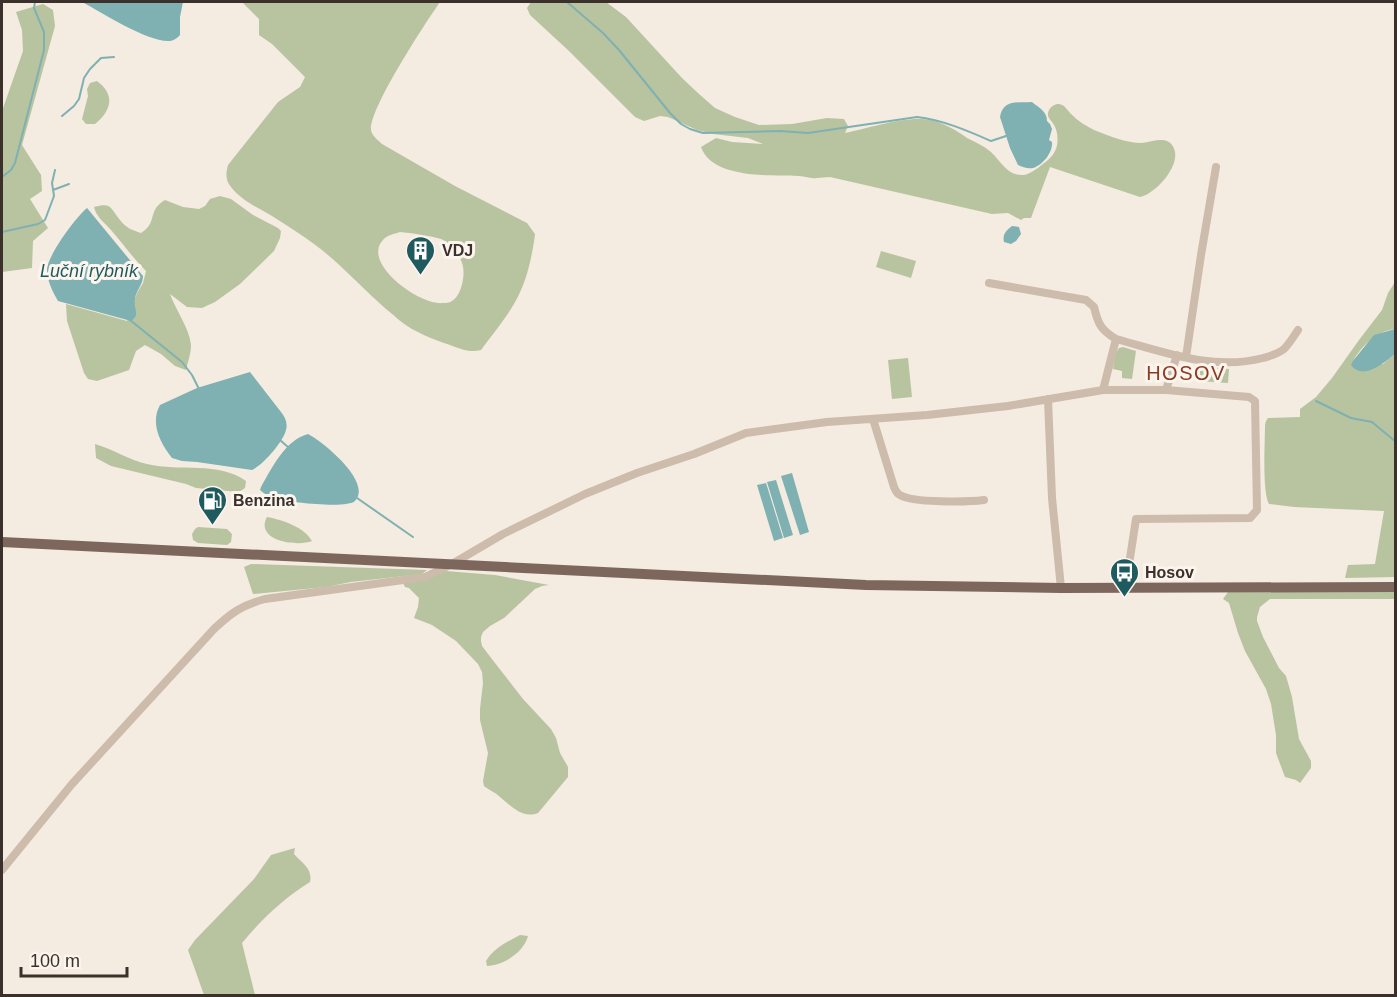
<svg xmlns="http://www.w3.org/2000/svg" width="1397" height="997" viewBox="0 0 1397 997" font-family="Helvetica,sans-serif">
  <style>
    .green { fill: #b8c4a0; fill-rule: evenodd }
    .water { fill: #7fb0b2 }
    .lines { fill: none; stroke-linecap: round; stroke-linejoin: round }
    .stream { stroke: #7fb0b2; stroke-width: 2 }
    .minor { stroke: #cdbbac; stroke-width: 8 }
    .major { stroke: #7d675c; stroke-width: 10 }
    .labels { text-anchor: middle; stroke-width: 6; stroke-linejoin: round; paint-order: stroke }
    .poi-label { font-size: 16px; font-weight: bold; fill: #3b302b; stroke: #fbf5ee; text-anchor: start }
    .water-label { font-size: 18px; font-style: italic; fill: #1f5a5e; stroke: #fbf5ee }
    .quarter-label { font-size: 20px; letter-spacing: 1.5px; fill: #8c3b22; stroke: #fbf5ee }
  </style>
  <rect width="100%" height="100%" fill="#f4ebe1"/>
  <path class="green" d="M242,2H440C426,22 369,109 371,130C372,136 378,140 382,144L455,186L527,223L535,234C533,251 528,275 521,290C513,310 494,332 481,350C470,353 461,349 450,345C438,341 427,337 416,331C405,326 396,317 386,309C362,288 340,263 314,244C301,234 286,225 272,216C257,207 242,201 231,187C225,180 226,173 228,165L278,102L300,87L305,77L272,44L259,35V19ZM400,232C410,233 432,236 441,239C449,242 459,254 462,263C466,273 462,295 452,301C449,303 446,303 443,303C420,306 361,263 383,240C387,235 394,234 400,232Z
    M531,2H606L626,17L682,78L699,94L715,108L735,117L759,125L792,124L827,118L844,119L848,126L845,133C868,128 908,115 930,120C944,123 956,130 967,138C975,142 984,146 991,152C1001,161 1007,176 1023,175C1029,175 1038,168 1043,164C1047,161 1053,156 1055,151C1059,144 1058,131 1054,125C1052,121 1047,118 1048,113C1049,108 1053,105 1057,104C1059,104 1061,104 1062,105C1065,106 1069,112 1071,114C1078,121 1086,126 1094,130C1109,136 1126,143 1142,143C1152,142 1165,136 1172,145C1185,162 1156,194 1140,197L1050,167L1031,218H1024L1021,220L1008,213L992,214L830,177C825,177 821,178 817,178C810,179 804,176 798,176C771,175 712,179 701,147L716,138L732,142L763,144L748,138L713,134L697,130L668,117L660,116L644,121L635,117L569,51L530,15L527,8Z
    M43,4L53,10L55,26L22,145L41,175L42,191L30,199L48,228L33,241L32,268L2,272V111L23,51L22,30L16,12Z
    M97,81C116,95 111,111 95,124H86L82,119L88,96L87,89L90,83Z
    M220,196L231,199L253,215L278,228L281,231L280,238L274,251L240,284L215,302L202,308L187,307L170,294C176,311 189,327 191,345C191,353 188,362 186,370L175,366L161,354L145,345L136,351L129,370L97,381L88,379L84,373L67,321L66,304L127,321L137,293L143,283L146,271C133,258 123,244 111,230C105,223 96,217 94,207C112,202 110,208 120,220C126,228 132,230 141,233C158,223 147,210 165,200L183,207L199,209L205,206L210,199Z
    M881,251L916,261L911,278L876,267Z
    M1395,282V329C1376,331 1359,348 1351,365L1383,364L1395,354V577L1345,578L1348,565L1375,564L1384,511L1294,507L1269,504C1262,491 1265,443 1265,425L1266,421L1268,418L1300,417V409L1316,397L1332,378L1359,340L1382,310L1388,293Z
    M1123,347L1136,351L1132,379L1122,378V371L1113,369L1115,354L1119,348Z
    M908,358L912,397L892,399L888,360Z
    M1200,366L1229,369L1228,383L1199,381Z
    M95,444C113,449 129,460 147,464C180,472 218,461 246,481L245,488L239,492L196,488L186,484L111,466L96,458Z
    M267,517C283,520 304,527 312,541C298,547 254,541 267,517Z
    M198,527L227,529L232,534L231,542L227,545L198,543L193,540L192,534L195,529Z
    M251,564L427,570L422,574L351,582L326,587L253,594L244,567Z
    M446,571L495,575L549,585L542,586L535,589L504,618L490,626L483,632L481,637V641L482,646L495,663L523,699L551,729L556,738L560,753L568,767V777L538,813C522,819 511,806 500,797C495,792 489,790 484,786L483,781L488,753L480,720V709L483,683L482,672L478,664L456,641L432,625L414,618L418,607L419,598L409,588L405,587L403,583Z
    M1228,592H1395V599H1270L1260,607L1257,617V621L1263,637L1279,668L1286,676L1292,697L1299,739L1311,761V768L1300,783L1296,780L1285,777L1276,753V735L1271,704L1266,689L1245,651L1238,633L1229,603L1223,599Z
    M295,848L294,854C302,863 313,869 310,882C284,898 261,920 242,943L255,995H204L188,950L195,940L254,879L271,855Z
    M520,935L528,936C524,952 503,966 487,966L486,961C494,948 507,942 520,935Z"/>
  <path class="water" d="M82,2H183L180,17V35C176,39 173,41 168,41C146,41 103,13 82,2Z
    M1032,102C1039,108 1047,111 1047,121L1050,124L1052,129L1049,140L1052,142C1053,152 1043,165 1033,168C1027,169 1023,167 1018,165L1010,148L1000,117C1003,99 1018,103 1032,102Z
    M87,208L143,276C143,285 136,290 135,299C133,309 141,314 131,321L58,301C53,292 47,281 47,270C47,256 76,217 87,208Z
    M1012,226L1019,227L1021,234L1016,241L1011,244L1004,242C1002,234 1007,230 1012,226Z
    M1395,329V354C1384,363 1363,381 1351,365L1352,362L1374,335Z
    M250,372L281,412C285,417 288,423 286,430C283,442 263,465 252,470L197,462L182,461L172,458C160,443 150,423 160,405L197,388Z
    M308,434C322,441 373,482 355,501C347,509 288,502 276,499C270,497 264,494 260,490L261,487C272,468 285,440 308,434Z
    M792,473L809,532L800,535L781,476Z
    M776,480L793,535L784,538L767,482Z
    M766,483L783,538L774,541L757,485Z"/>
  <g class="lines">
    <path class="stream" d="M567,2L603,33L619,50L670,113L681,124L690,129L703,133L780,131L808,133L917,117C943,120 968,131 991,141L1006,136
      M62,116L74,106L79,99L84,78L90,69L101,58L114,57
      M2,177L11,170L15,163L44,50V32L34,8L35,2
      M53,190L69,184
      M2,232L38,224L45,220L54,196L52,183L55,170
      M130,320L182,362L192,375L199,389
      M1316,401L1351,418L1372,422L1396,442
      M280,440L289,448
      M357,498L413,537"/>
    <path class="minor" d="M989,283L1086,300L1094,307C1098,324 1101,330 1116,339C1164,352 1213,371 1263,358C1270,356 1278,354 1284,349C1289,344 1294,336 1298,330
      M1186,357L1201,255L1216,167
      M1103,390L1116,339
      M1166,390L1177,355
      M1048,399L1052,498L1061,588
      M873,419L894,487C896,491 896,493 900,495C912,503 968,502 984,500
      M2,870L72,784L214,629C231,613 242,605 265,599L425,577L452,564L503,534L585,494L637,473L694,454L746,433L827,422L927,415L1008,406L1103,390H1166L1249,397L1255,401L1257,510L1250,518L1136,519L1130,558L1122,587"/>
    <path class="major" d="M2,542L866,585L1061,588L1396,587"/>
  </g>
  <defs>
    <symbol id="building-pin" viewBox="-11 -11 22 30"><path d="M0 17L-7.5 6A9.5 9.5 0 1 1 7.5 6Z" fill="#1f5a5e" stroke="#fbf5ee"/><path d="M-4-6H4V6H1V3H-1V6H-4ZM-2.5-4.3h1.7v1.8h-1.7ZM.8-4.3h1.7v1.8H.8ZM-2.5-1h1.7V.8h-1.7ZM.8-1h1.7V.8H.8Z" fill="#fff"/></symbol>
    <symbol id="fuel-pin" viewBox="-11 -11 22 30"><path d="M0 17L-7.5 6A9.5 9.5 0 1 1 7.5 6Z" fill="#1f5a5e" stroke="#fbf5ee"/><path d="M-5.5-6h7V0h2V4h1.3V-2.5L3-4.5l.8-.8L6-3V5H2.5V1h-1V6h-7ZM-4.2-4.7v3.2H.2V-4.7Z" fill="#fff"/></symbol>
    <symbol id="bus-pin" viewBox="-11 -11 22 30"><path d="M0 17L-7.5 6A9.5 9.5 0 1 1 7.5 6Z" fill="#1f5a5e" stroke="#fbf5ee"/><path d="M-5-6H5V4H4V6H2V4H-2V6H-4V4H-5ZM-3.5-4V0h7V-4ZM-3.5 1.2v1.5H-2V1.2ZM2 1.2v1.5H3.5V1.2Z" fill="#fff"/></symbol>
  </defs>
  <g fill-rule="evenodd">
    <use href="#building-pin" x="404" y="234" width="33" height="45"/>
    <use href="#fuel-pin" x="196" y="484" width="33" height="45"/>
    <use href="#bus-pin" x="1108" y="556" width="33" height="45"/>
  </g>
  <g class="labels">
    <g class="poi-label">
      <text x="442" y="256">VDJ</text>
      <text x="233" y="506">Benzina</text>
      <text x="1145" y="578">Hosov</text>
    </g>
    <g class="water-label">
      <text x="89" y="277">Luční rybník</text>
    </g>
    <g class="quarter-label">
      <text x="1186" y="380">HOSOV</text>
    </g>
  </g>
  <rect width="1397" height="997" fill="none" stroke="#3b302b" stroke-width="6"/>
  <path d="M21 967v9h106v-9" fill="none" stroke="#3b302b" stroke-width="3"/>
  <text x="30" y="967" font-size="18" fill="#3b302b" stroke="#fbf5ee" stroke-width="4.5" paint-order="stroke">100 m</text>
</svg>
